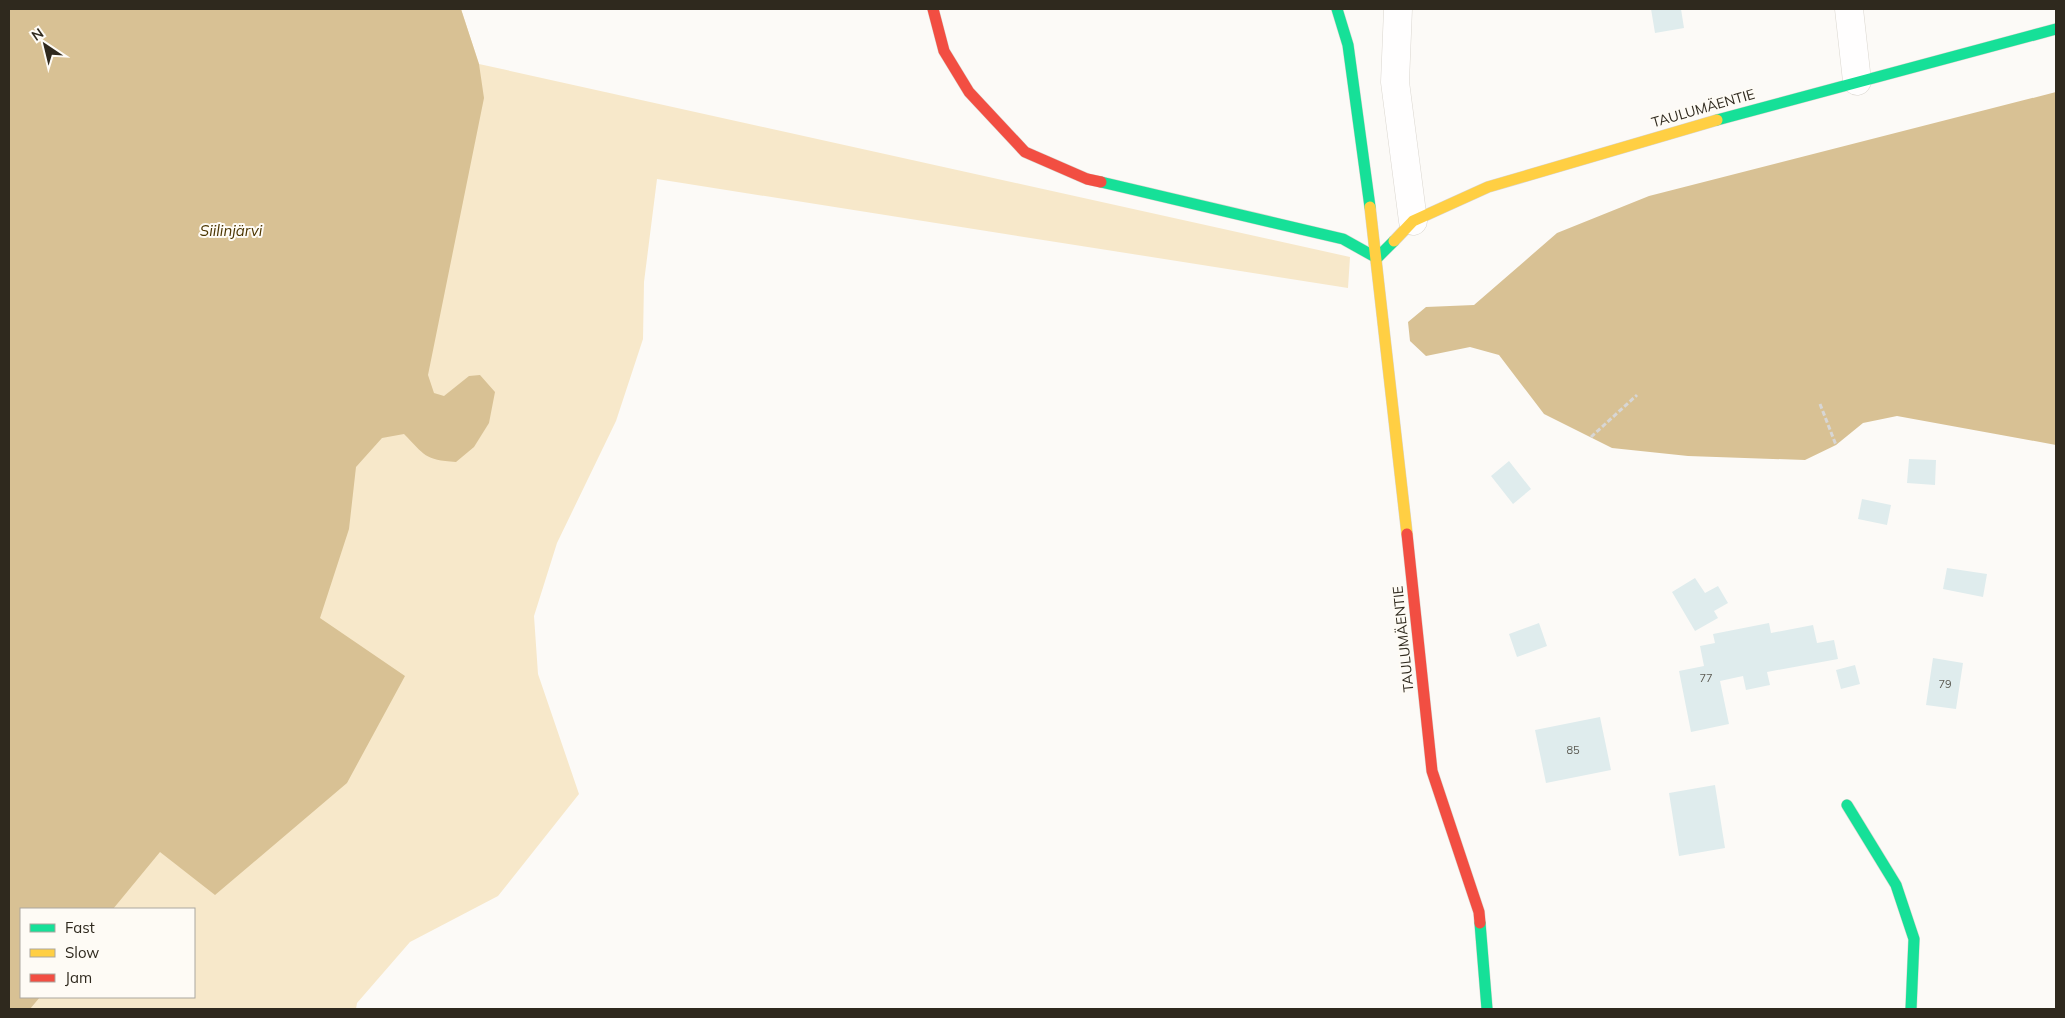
<svg xmlns="http://www.w3.org/2000/svg" width="2065" height="1018" viewBox="0 0 2065 1018" font-family="Mulish,sans-serif">
  <style>
    .green { fill: #f7e8ca; fill-rule: evenodd }
    .water { fill: #d8c194 }
    .building { fill: #dfeced }
    .lines { fill: none; stroke-linecap: round; stroke-linejoin: round }
    .street-casing { stroke: #dad6cf; stroke-width: 29 }
    .fast-casing { stroke: #dad6cf; stroke-width: 12 }
    .slow-casing { stroke: #dad6cf; stroke-width: 12 }
    .jam-casing { stroke: #dad6cf; stroke-width: 12 }
    .path { stroke: #d7d6d5; stroke-width: 3; stroke-dasharray: 5 2.5; stroke-linecap: butt }
    .street { stroke: #fffefe; stroke-width: 28 }
    .fast { stroke: #16e098; stroke-width: 11 }
    .slow { stroke: #ffcf43; stroke-width: 11 }
    .jam { stroke: #f24e42; stroke-width: 11 }
    .labels { text-anchor: middle; stroke-width: 4; stroke-linejoin: round; paint-order: stroke }
    .number-label { font-size: 11px; fill: #5b5a52 }
    .street-label { font-size: 14px; fill: #2f291e; stroke: #fefbf5 }
    .water-label { font-size: 15px; font-style: italic; fill: #4b3500; stroke: #fefbf5 }
  </style>
  <rect width="100%" height="100%" fill="#fcfaf7"/>
  <path class="green" d="M461,9L479,64L1350,257L1348,288L657,179L644,282L643,339L616,421L557,543L534,616L538,674L579,794L498,896L410,942L357,1003L356,1009H9V852ZM21,909H194V997H21Z"/>
  <path class="water" d="M9,9H461L479,64L484,98L428,375L434,393L444,396L469,376L480,375L495,392L489,423L474,447L456,462C424,460 425,455 404,434L382,438L356,467L349,529L320,618L405,676L347,783L215,895L160,852L113,909H21V997H40L30,1009H9Z
    M2056,92V445L1897,416L1863,423L1836,445L1805,460L1688,456L1612,448L1544,414L1499,355L1470,347L1426,356L1410,341L1408,322L1426,307L1474,305L1557,233L1649,196Z"/>
  <path class="building" d="M1651,9H1681L1684,28L1655,33Z
    M1909,459L1936,460L1935,485L1907,483Z
    M1509,461L1531,489L1513,504L1491,476Z
    M1862,499L1891,505L1887,525L1858,519Z
    M1947,568L1987,574L1983,597L1943,589Z
    M1695,578L1705,593L1718,586L1728,603L1714,611L1718,618L1695,631L1672,592Z
    M1539,623L1547,646L1517,657L1509,634Z
    M1769,623L1771,633L1813,625L1817,643L1834,640L1838,659L1767,672L1770,685L1746,690L1743,676L1720,681L1729,724L1691,732L1679,671L1704,666L1700,646L1715,643L1713,634Z
    M1933,658L1963,663L1956,709L1926,705Z
    M1855,665L1860,684L1841,689L1836,670Z
    M1600,717L1611,770L1546,783L1535,730Z
    M1715,785L1725,848L1679,856L1669,793Z"/>
  <g class="lines">
    <defs>
      <path id="street" d="M1398,9L1395,82L1413,221
        M1849,9L1857,81"/>
      <path id="fast" d="M1337,9L1348,45L1370,207
        M1717,120L2056,29
        M1101,182L1343,239L1377,258L1394,241
        M1847,805L1896,885L1914,939L1911,1009
        M1480,923L1487,1009"/>
      <path id="slow" d="M1370,207L1407,534
        M1394,241L1413,221L1488,187L1717,120"/>
      <path id="jam" d="M933,9L944,51L969,92L1025,152L1087,179L1101,182
        M1407,534L1432,771L1479,912L1480,923"/>
    </defs>
    <use href="#street" class="street-casing"/>
    <use href="#fast" class="fast-casing"/>
    <use href="#slow" class="slow-casing"/>
    <use href="#jam" class="jam-casing"/>
    <path class="path" d="M1820,404L1836,445
      M1591,437L1637,395"/>
    <use href="#street" class="street"/>
    <use href="#fast" class="fast"/>
    <use href="#slow" class="slow"/>
    <use href="#jam" class="jam"/>
  </g>
  <g class="labels">
    <g class="number-label">
      <text x="1706" y="682">77</text>
      <text x="1945" y="688">79</text>
      <text x="1573" y="754">85</text>
    </g>
    <g class="street-label">
      <text transform="translate(1703 108) rotate(-16)" y="5">TAULUMÄENTIE</text>
      <text transform="translate(1403 639) rotate(-96)" y="5">TAULUMÄENTIE</text>
    </g>
    <g class="water-label">
      <text x="231" y="236">Siilinjärvi</text>
    </g>
  </g>
  <rect width="2065" height="1018" fill="none" stroke="#2f291e" stroke-width="20"/>
  <rect x="20" y="908" width="175" height="90" fill="#fefbf5" stroke="#aba79f"/>
  <rect x="30" y="924" width="25" height="8" fill="#16e098" stroke="#aba79f"/>
  <text x="65" y="933" font-size="15" fill="#2f291e">Fast</text>
  <rect x="30" y="949" width="25" height="8" fill="#ffcf43" stroke="#aba79f"/>
  <text x="65" y="958" font-size="15" fill="#2f291e">Slow</text>
  <rect x="30" y="974" width="25" height="8" fill="#f24e42" stroke="#aba79f"/>
  <text x="65" y="983" font-size="15" fill="#2f291e">Jam</text>
  <g transform="translate(45 45) rotate(325)" stroke="#fefbf5" stroke-width="4" paint-order="stroke">
  <path d="M0-4L9 19L0 12L-9 19Z" fill="#2f291e"/>
  <text y="-8" font-size="14" font-weight="bold" text-anchor="middle" fill="#2f291e">N</text>
  </g>
</svg>
